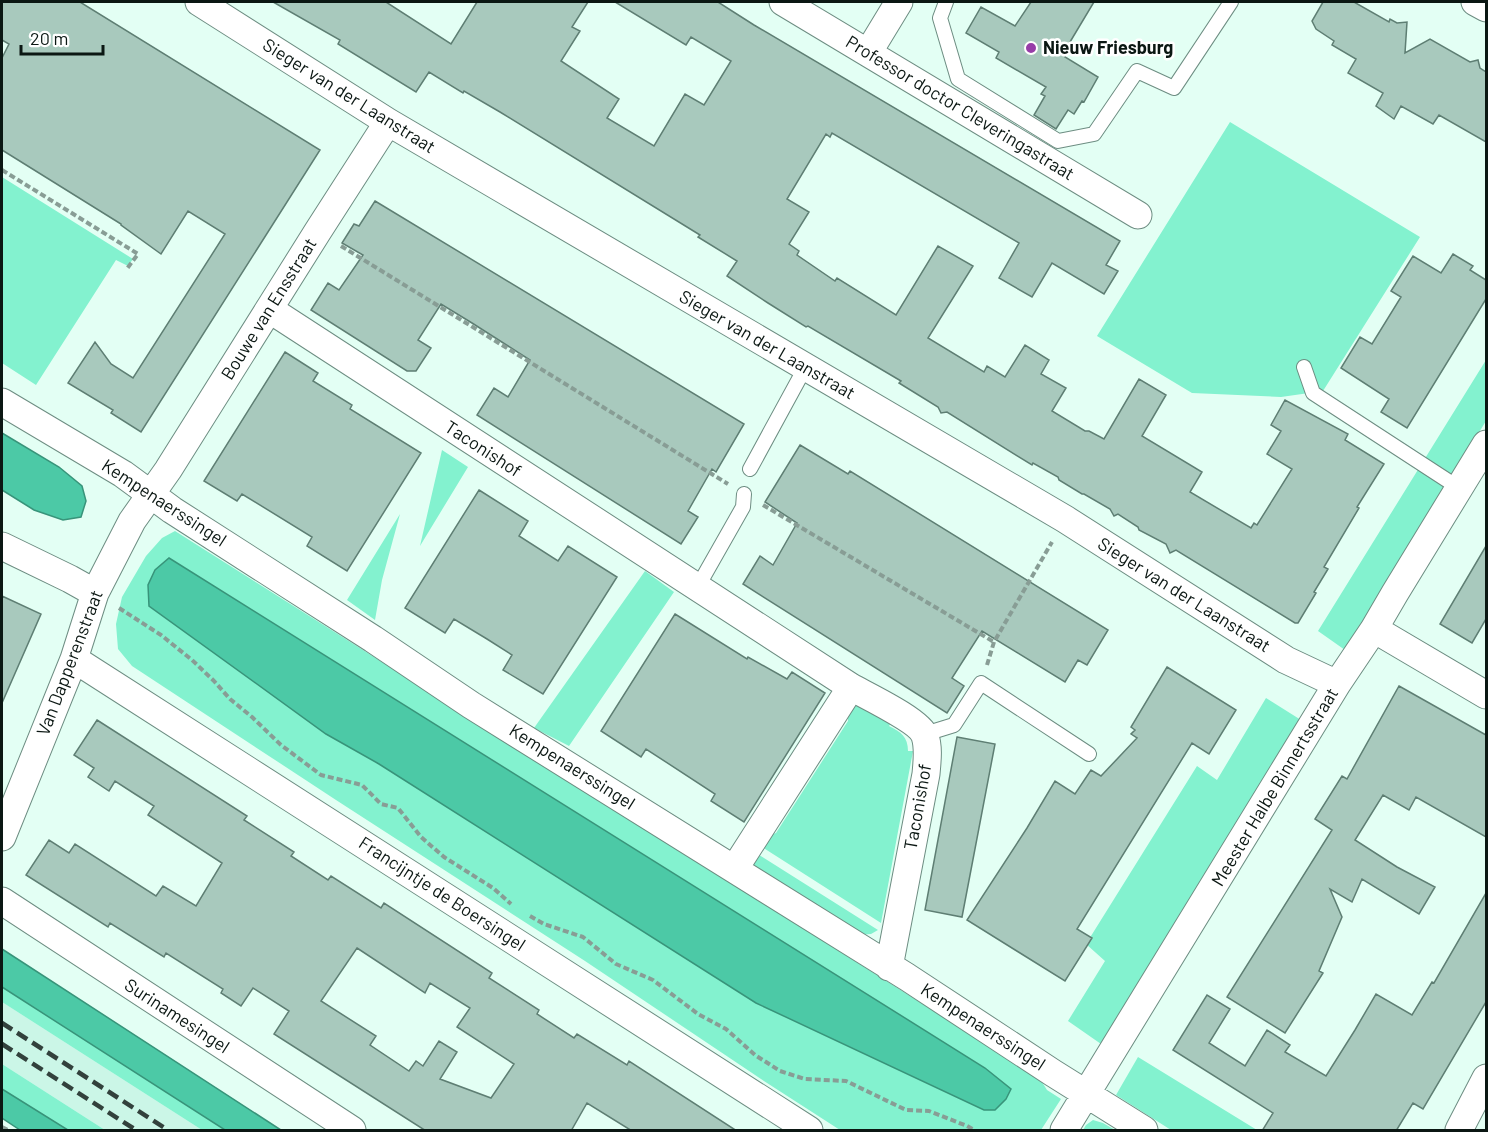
<svg xmlns="http://www.w3.org/2000/svg" width="1488" height="1132" viewBox="0 0 1488 1132" font-family="Barlow,sans-serif">
  <style>
    .built { fill: #cbf6e7 }
    .green { fill: #83f2cf; fill-rule: evenodd }
    .water { fill: #4cc9a6; stroke: #38947a; stroke-width: 1.5 }
    .building { fill: #a8c9bd; stroke: #5e7e73; stroke-width: 1.5; fill-rule: evenodd }
    .lines { fill: none; stroke-linecap: round; stroke-linejoin: round }
    .service-casing { stroke: #6d8d82; stroke-width: 16 }
    .minor-casing { stroke: #6d8d82; stroke-width: 29 }
    .path { stroke: #889d95; stroke-width: 4; stroke-dasharray: 6 3; stroke-linecap: butt }
    .service { stroke: #fff; stroke-width: 14 }
    .minor { stroke: #fff; stroke-width: 27 }
    .rail { stroke: #32413c; stroke-width: 4.5; stroke-dasharray: 12 6; stroke-linecap: butt }
    .poi-dot { fill: #973da8; stroke: #fff; stroke-width: 2 }
    .labels { text-anchor: middle; stroke-width: 5; stroke-linejoin: round; paint-order: stroke }
    .poi-label { font-size: 18px; font-weight: bold; fill: #0b1713; stroke: #fff; text-anchor: start }
    .street-label { font-size: 18px; fill: #0b1713; stroke: #fff }
  </style>
  <rect width="100%" height="100%" fill="#e3fff4"/>
  <path class="built" d="M2,1002L202,1130H105L2,1064Z"/>
  <path class="green" d="M1230,122L1420,237L1323,391L1281,397L1192,393L1097,336Z
    M2,177L133,259L128,266L116,260L36,385L2,363Z
    M1486,360V421L1345,650L1318,631Z
    M442,450L468,467L420,546Z
    M400,514L382,580L375,620L347,600Z
    M175,531L967,1032L1040,1079L1047,1090L1061,1099L1041,1130H840L761,1079L585,961L336,800L132,666L118,649L116,624L122,597L146,556L162,538ZM169,558L985,1068L1011,1089L984,1110L756,1003L379,764L326,734L149,606L155,570Z
    M645,571L674,592L569,746L534,728Z
    M1266,698L1301,720L1101,1044L1068,1021L1105,961L1086,944L1197,766L1217,780Z
    M852,702L893,720L889,726C901,732 908,737 908,751H913L881,923L759,845L765,837L776,833L848,721V706Z
    M756,853L878,930L871,934L858,935L754,866L753,859Z
    M2,987L225,1130H202L2,1002Z
    M1138,1057L1257,1130H1171L1116,1095Z
    M2,1064L105,1130H68L2,1089Z
    M1093,1120L1103,1123L1115,1130H1083L1086,1125Z"/>
  <path class="water" d="M2,433L59,467L82,486L86,501L81,517L63,520L34,510L2,490Z
    M169,558L985,1068L1011,1089L1006,1099L995,1110H984L756,1003L379,764L326,734L149,606L148,585L155,570Z
    M2,949L281,1130H225L2,987Z
    M2,1089L68,1130H20L2,1118Z"/>
  <path class="building" d="M2,2H80L320,150L141,432L111,413L113,410L68,383L95,342L111,364L133,378L225,234L188,211L161,254L121,225V224L2,150V58L9,44L2,40Z
    M273,2H386L451,44L477,2H588L572,27L580,31L561,61L619,99L607,118L654,146L685,94L704,105L731,61L691,37L686,45L615,2H718L754,25L1120,241L1106,265L1118,271L1104,294L1052,263L1032,297L999,278L1019,243L832,133L830,137L826,134L787,199L809,212L789,244L799,251L797,255L835,281L837,278L896,315L938,246L973,266L928,338L984,372L987,366L1005,377L1025,345L1049,360L1041,374L1066,388L1052,411L1085,431H1089L1104,439L1139,379L1166,395L1142,436L1202,472L1190,492L1251,528L1254,523L1257,525L1292,469L1267,454L1281,431L1271,425L1285,400L1348,434L1345,440L1384,464L1357,507L1359,508L1324,567L1328,569L1314,592L1316,593L1298,623H1295L1176,550L1170,553L1166,544L1139,530L1138,527L1118,514L1114,516L1110,509L1084,494H1082L1059,480L1058,477L1033,463L1032,465L947,412L941,413L938,407L899,383L901,381L808,326L806,327L768,303L727,276L737,261L698,237L700,235L500,112L464,91L463,93L429,72L416,92L338,44L340,40Z
    M1031,2H1094L1070,42L1072,44L1065,57L1098,77L1084,102L1082,101L1074,114L1068,110L1056,129L1034,115L1045,96L1041,94L1046,87L996,58L999,52L966,33L981,7L1015,26Z
    M1323,2H1354L1389,22L1390,19L1397,23L1407,22L1405,53L1430,39L1470,62L1478,60L1480,68L1486,72V142L1439,115L1433,124L1401,106L1394,119L1376,106L1383,93L1348,73L1356,59L1332,45L1334,41L1316,29L1312,21Z
    M375,201L744,424L716,472L712,469L688,511L698,517L681,544L477,415L494,388L508,397L530,360L472,323L441,304L418,340L431,348L416,371H407L311,310L328,283L339,290L363,255L342,243L354,224L359,226Z
    M1453,254L1473,266L1470,270L1486,280V299L1407,428L1381,412L1389,399L1341,368L1360,337L1372,344L1401,297L1391,291L1413,256L1441,273Z
    M285,352L318,373L313,381L352,405L350,409L421,453L347,571L307,546L312,537L242,494L237,501L204,481Z
    M800,445L848,474L850,471L1108,630L1087,665L1078,660L1065,682L982,631L952,678L964,686L947,713L743,584L760,556L773,565L797,523L765,502Z
    M479,490L528,521L519,536L558,561L568,546L617,577L543,694L503,670L512,655L487,639L454,619L445,633L405,608Z
    M1486,546V619L1472,643L1440,624Z
    M2,596L41,614L2,703Z
    M675,614L747,659L748,657L787,679L792,672L825,693L744,822L711,801L715,794L646,749L641,757L601,731Z
    M1167,667L1236,710L1209,754L1192,743L1077,929L1092,938L1065,981L967,920L1027,828L1055,781L1075,794L1091,770L1101,776L1137,738L1131,734L1135,730L1131,727Z
    M1399,686L1486,735V837L1416,797L1409,810L1383,795L1355,840L1397,867L1435,887L1419,914L1362,879L1352,902L1330,889L1342,917L1319,971L1323,973L1285,1033L1227,997L1332,830L1315,819L1342,776L1347,779Z
    M97,720L247,816L244,820L294,852L291,856L328,880L331,876L381,908L384,903L492,973L489,978L539,1010L537,1014L574,1038L577,1034L627,1065L629,1061L737,1131H632L587,1103L571,1131H426L274,1034L289,1011L253,988L241,1006L221,993L223,989L166,953L164,957L110,923L108,927L26,875L49,840L69,853L75,844L156,896L163,886L196,906L222,863L148,815L154,806L135,794L115,781L109,791L88,777L94,768L74,755ZM357,948L425,993L430,983L470,1008L457,1027L514,1064L491,1098L440,1079L457,1052L439,1041L423,1066L416,1061L409,1071L370,1045L376,1036L321,1001Z
    M957,737L995,744L962,917L925,910Z
    M1486,893V1002L1423,1109L1413,1103L1396,1131H1262L1273,1113L1173,1050L1207,995L1230,1009L1209,1043L1245,1066L1267,1030L1290,1045L1285,1052L1326,1076L1355,1030L1376,994L1412,1015L1432,982L1434,983Z"/>
  <g class="lines">
    <defs>
      <path id="service" d="M946,2L940,18L958,79L1058,141L1094,134L1137,71L1174,88L1231,2
        M1304,367L1313,393L1459,488
        M750,469L805,368
        M697,588L743,507L744,494
        M925,734L954,725L981,683L1089,754"/>
      <path id="minor" d="M199,2L388,122L1065,519L1286,660L1337,684
        M783,2L1138,215
        M1475,2L1486,8
        M868,53L899,2
        M269,309L851,687C867,696 920,721 925,736C929,748 927,762 926,774L889,967
        M2,402L123,474L172,510L373,639L471,705L907,977L1053,1073L1144,1130
        M2,546L70,579L95,593
        M1374,629L1486,695
        M74,659L809,1130
        M2,837L74,659L95,593L132,521L168,470L318,231L388,122
        M735,868L851,687
        M2,901L352,1130
        M1064,1130L1337,684L1374,629L1395,593L1486,444
        M1459,1130L1486,1078"/>
    </defs>
    <use href="#service" class="service-casing"/>
    <use href="#minor" class="minor-casing"/>
    <path class="path" d="M2,170L138,254L126,270
      M341,246L728,484
      M763,505L994,642
      M119,608L161,635L192,660L214,681L230,699L252,717L281,745L321,775L362,785L381,804L398,808L421,837L444,857L493,888L511,904
      M987,665L994,642L1052,542
      M530,916L544,924L583,937L616,964L653,980L698,1014L726,1029L755,1055L780,1071L805,1079L846,1081L906,1110L929,1111L967,1126L974,1130
      M2,1127L8,1130"/>
    <use href="#service" class="service"/>
    <use href="#minor" class="minor"/>
    <path class="rail" d="M2,1023L168,1130
      M2,1044L136,1130"/>
  </g>
  <circle class="poi-dot" cx="1031" cy="48" r="6"/>
  <g class="labels">
    <g class="poi-label">
      <text x="1043" y="54">Nieuw Friesburg</text>
    </g>
    <g class="street-label">
      <text transform="translate(349 96) rotate(32)" y="6">Sieger van der Laanstraat</text>
      <text transform="translate(960 108) rotate(31)" y="6">Professor doctor Cleveringastraat</text>
      <text transform="translate(269 309) rotate(-58)" y="6">Bouwe van Ensstraat</text>
      <text transform="translate(767 345) rotate(30)" y="6">Sieger van der Laanstraat</text>
      <text transform="translate(483 449) rotate(33)" y="6">Taconishof</text>
      <text transform="translate(164 503) rotate(33)" y="6">Kempenaerssingel</text>
      <text transform="translate(1184 595) rotate(32)" y="6">Sieger van der Laanstraat</text>
      <text transform="translate(70 663) rotate(-69)" y="6">Van Dapperenstraat</text>
      <text transform="translate(572 767) rotate(32)" y="6">Kempenaerssingel</text>
      <text transform="translate(1275 787) rotate(-59)" y="6">Meester Halbe Binnertsstraat</text>
      <text transform="translate(918 807) rotate(-80)" y="6">Taconishof</text>
      <text transform="translate(442 894) rotate(33)" y="6">Francijntje de Boersingel</text>
      <text transform="translate(177 1016) rotate(33)" y="6">Surinamesingel</text>
      <text transform="translate(983 1027) rotate(33)" y="6">Kempenaerssingel</text>
    </g>
  </g>
  <rect width="1488" height="1132" fill="none" stroke="#0b1713" stroke-width="6"/>
  <path d="M21 45v9h82v-9" fill="none" stroke="#0b1713" stroke-width="3"/>
  <text x="30" y="45" font-size="18" fill="#0b1713" stroke="#ffffff" stroke-width="4.5" paint-order="stroke">20 m</text>
</svg>
